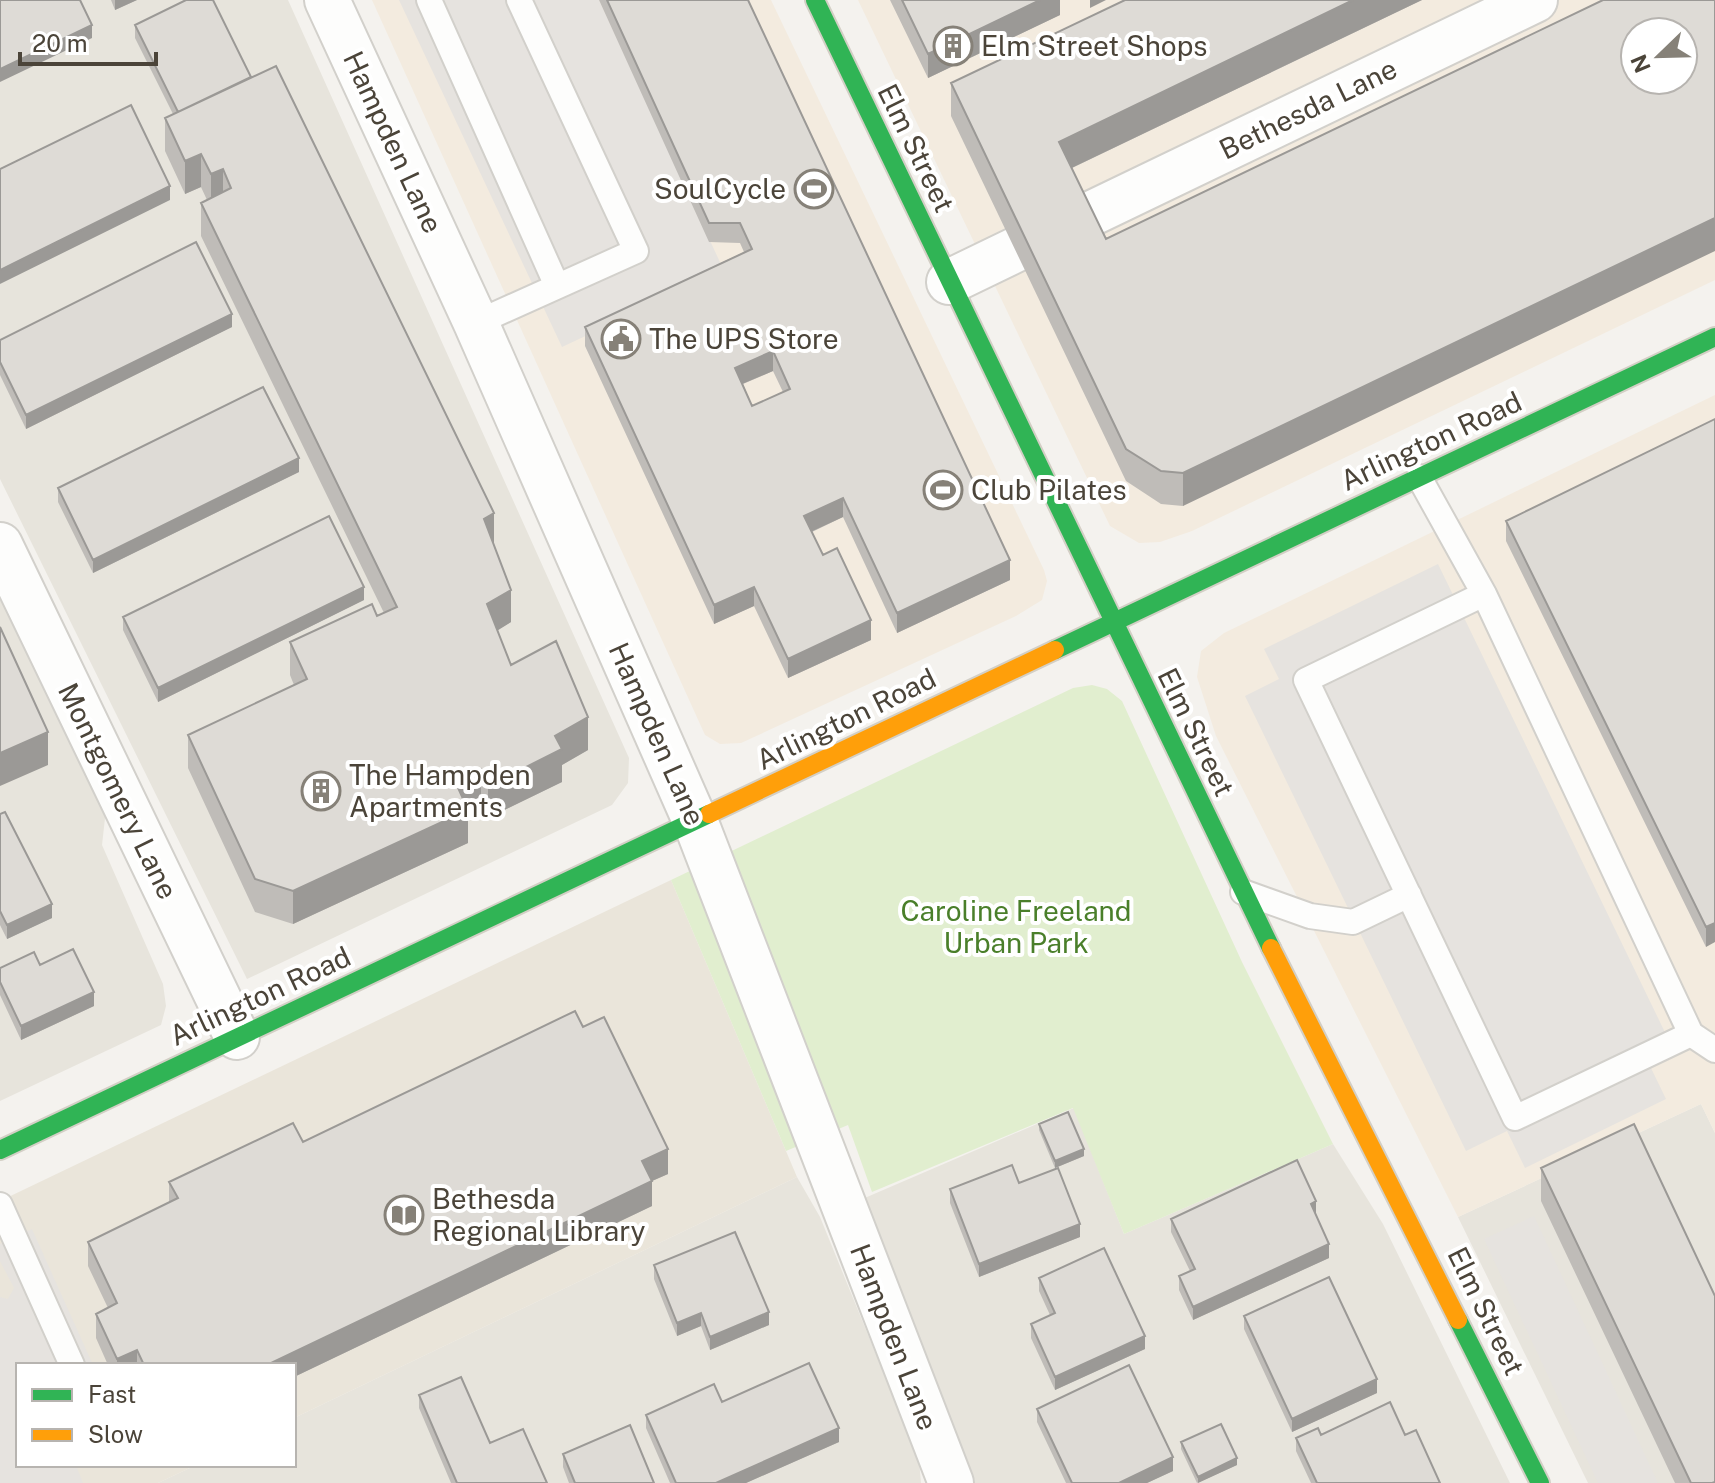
<svg xmlns="http://www.w3.org/2000/svg" width="1715" height="1483" viewBox="0 0 1715 1483" font-family="'Public Sans',sans-serif">
  <style>
    .residential { fill: #e7e4dc }
    .commercial { fill: #f3ebdf; fill-rule: evenodd }
    .education { fill: #eae5da }
    .green { fill: #e1eecf }
    .parking { fill: #e6e3df }
    .lines { fill: none; stroke-linecap: round; stroke-linejoin: round }
    .lane-casing { stroke: #d2d0cb; stroke-width: 28 }
    .street-casing { stroke: #d2d0cb; stroke-width: 48 }
    .fast-casing { stroke: #d3cfc5; stroke-width: 22 }
    .slow-casing { stroke: #d3cfc5; stroke-width: 22 }
    .lane { stroke: #fdfdfc; stroke-width: 24 }
    .street { stroke: #fdfdfc; stroke-width: 44 }
    .fast { stroke: #30b455; stroke-width: 18 }
    .slow { stroke: #ff9f0a; stroke-width: 18 }
    .wall { fill: #bfbcb8; fill-rule: evenodd }
    .shaded-wall { fill: #9b9996 }
    .building { fill: #dedbd6; stroke: #9b9996; stroke-width: 2; fill-rule: evenodd }
    .labels { text-anchor: middle; stroke-width: 8; stroke-linejoin: round; paint-order: stroke }
    .poi-label { font-size: 28px; fill: #4b4439; stroke: #fff; text-anchor: start }
    .street-label { font-size: 28px; fill: #4b4439; stroke: #fff }
    .park-label { font-size: 28px; fill: #4a7f2a; stroke: #fff }
  </style>
  <rect width="100%" height="100%" fill="#f4f2ee"/>
  <path class="residential" d="M0,0H288L629,758L628,783L612,805L247,979L0,479Z
    M0,591L106,809L102,845L163,984L166,1006L161,1025L0,1101Z
    M1701,1104L1715,1133V1483H1588L1458,1217Z
    M1074,1108L1124,1234L1333,1144L1383,1224L1510,1483H974L860,1200Z
    M797,1177L820,1217L919,1460L921,1483H158L196,1465H294V1418Z"/>
  <path class="commercial" d="M372,0H771L1044,570L1047,581L1042,600L1016,616L741,743L720,744L705,735Z
    M858,0H1715V280L1192,531L1160,542L1139,543L1110,526ZM1635,32H1683V80H1635Z
    M1715,395V1133L1701,1104L1458,1217L1216,736L1197,677L1201,651L1224,633Z"/>
  <path class="education" d="M671,880L797,1177L294,1418V1365H18V1465H196L158,1483H0V1201Z"/>
  <path class="green" d="M1092,685L1107,689L1122,701L1242,962L1333,1144L1124,1234L1073,1108L872,1192L848,1125L786,1151L671,880L1073,688Z"/>
  <path class="parking" d="M399,0H599L724,271L562,347Z
    M1438,564L1675,1053L1650,1066L1666,1099L1525,1168L1507,1131L1466,1151L1245,696L1279,679L1264,649Z
    M1534,1216L1658,1483H1598L1484,1239Z
    M32,1229L93,1365H18V1465H76L83,1483H0V1297L8,1299L14,1288L0,1261V1244Z"/>
  <g class="lines">
    <defs>
      <path id="lane" d="M429,0L557,286
        M476,323L636,251L519,0
        M1419,477L1484,594L1691,1034L1715,1050
        M1484,594L1306,680L1515,1118L1691,1034
        M1243,892L1310,916L1353,922L1409,895
        M0,1205L72,1365"/>
      <path id="street" d="M327,0L476,323L696,823L951,1483
        M1080,219L1535,0
        M949,282L1015,250
        M0,545L237,1037"/>
      <path id="fast" d="M815,0L1271,948
        M1055,650L1715,337
        M0,1150L709,814
        M1458,1320L1540,1483"/>
      <path id="slow" d="M709,814L1055,650
        M1271,948L1458,1320"/>
    </defs>
    <use href="#lane" class="lane-casing"/>
    <use href="#street" class="street-casing"/>
    <use href="#fast" class="fast-casing"/>
    <use href="#slow" class="slow-casing"/>
    <use href="#lane" class="lane"/>
    <use href="#street" class="street"/>
    <use href="#fast" class="fast"/>
    <use href="#slow" class="slow"/>
  </g>
  <path class="wall" d="M111,0H137L115,10Z
    M599,0H748L1010,580L897,633L843,517L812,532L823,555L871,640L788,678L754,606L714,624L585,346V327L744,252L740,243L709,242ZM773,371L783,392L752,406L743,384Z
    M890,0H1060V15L928,78Z
    M1125,0H1422L1072,168L1106,239L1603,0L1183,506L1161,504L1126,481L951,116V83Z
    M135,25L251,77L494,546L511,622L497,630L511,665L588,750L562,765V782L488,818L481,802L467,808L468,843L293,924L255,912L188,768V735L294,685L290,675V642L384,613L201,236V203L207,200L201,187L185,194L165,151V118L173,114L135,38Z
    M232,327L26,429L0,375V340Z
    M1715,419L1706,947L1506,541V521Z
    M299,472L93,573L58,502V488Z
    M364,600L158,702L123,630V617Z
    M0,814L52,918L7,939L0,925Z
    M40,965L94,1006L21,1040L0,995V968Z
    M583,1027L668,1174L652,1181V1206L294,1377V1365H108L96,1338V1314L108,1308L88,1266V1242L169,1203V1182L303,1142Z
    M1039,1124L1084,1156L1055,1168L1039,1130Z
    M1541,1168L1715,1483H1675L1541,1201Z
    M1019,1183L1080,1237L979,1277L950,1203V1189Z
    M1316,1214L1329,1258L1193,1320L1179,1290V1276L1190,1271L1171,1232V1219Z
    M654,1265L769,1325L710,1350L701,1326L677,1336L654,1279Z
    M1039,1278L1145,1349L1055,1390L1031,1338V1324L1050,1315L1039,1291Z
    M1244,1316L1377,1393L1292,1432L1244,1329Z
    M419,1395L490,1443L547,1483H451L419,1408Z
    M1037,1409L1173,1471L1147,1483H1066L1037,1422Z
    M646,1415L839,1442L746,1483H670L646,1428Z
    M1321,1435H1405L1440,1483H1311L1296,1451V1438Z
    M1181,1442L1237,1465L1197,1483L1181,1449Z
    M563,1454L654,1483H569L563,1467Z"/>
  <path class="shaded-wall" d="M115,0H137L115,10Z
    M1040,0H1060V15L928,78V54Z
    M1090,0H1106L1090,8Z
    M1353,0H1422L1059,174V142Z
    M92,25V38L0,82V69Z
    M201,154V187L185,194V161Z
    M223,169V202L211,207V174Z
    M170,186V200L0,284V270Z
    M1715,218V251L1183,506V473Z
    M232,314V327L26,429V415Z
    M773,351V371L735,387V368Z
    M299,458V472L93,573V560Z
    M843,498V517L804,535V516Z
    M494,513V545L484,519Z
    M1010,560V580L897,633V613Z
    M364,587V600L158,702V688Z
    M754,587V606L714,624V605Z
    M511,590V622L487,637V604Z
    M871,620V640L788,678V659Z
    M588,717V750L562,765V782L488,818V786L555,736Z
    M48,732V765L0,786V753Z
    M481,769V802L455,813V781Z
    M468,810V843L293,924V891Z
    M52,904V918L7,939V925Z
    M1715,923V942L1706,947V927Z
    M94,992V1006L21,1040V1026Z
    M668,1149V1174L652,1181V1206L294,1377V1365H267L642,1161Z
    M1084,1149V1156L1055,1168V1161Z
    M1316,1201V1214L1311,1217V1204Z
    M1080,1224V1237L979,1277V1264Z
    M1329,1244V1258L1193,1320V1307Z
    M769,1312V1325L710,1350V1337Z
    M701,1313V1326L677,1336V1323Z
    M1145,1336V1349L1055,1390V1377Z
    M137,1350V1365H117V1359Z
    M1377,1379V1393L1292,1432V1419Z
    M839,1428V1442L746,1483H716Z
    M1173,1457V1471L1147,1483H1119Z
    M1237,1458V1465L1198,1483V1477Z"/>
  <path class="building" d="M0,0H80L92,25L0,69Z
    M186,0H213L251,77L178,112L135,25Z
    M607,0H748L1010,560L897,613L843,498L804,516L823,555L837,548L871,620L788,659L754,587L714,605L585,327L752,249L740,223H709ZM773,351L790,389L752,406L735,368Z
    M902,0H1040L928,54Z
    M1125,0H1353L1059,142L1106,239L1603,0H1715V218L1183,473L1161,471L1126,449L951,83ZM1635,32H1683V80H1635Z
    M276,66L494,513L484,519L511,590L487,604L511,665L556,641L588,717L555,736L562,749L488,786L481,769L455,781L468,810L293,891L255,879L188,735L307,679L290,642L372,604L377,616L397,607L201,203L231,188L223,169L211,174L201,154L185,161L165,118Z
    M131,105L170,186L0,270V169Z
    M196,242L232,314L26,415L0,362V340Z
    M263,387L299,458L93,560L58,488Z
    M1715,419V923L1706,927L1506,521Z
    M329,516L364,587L158,688L123,617Z
    M0,627L48,732L0,753Z
    M5,812L52,904L7,925L0,911V814Z
    M73,949L94,992L21,1026L0,982V968L34,952L40,965Z
    M575,1011L583,1027L604,1017L668,1149L642,1161L652,1181L267,1365H144L137,1350L117,1359L96,1314L117,1303L88,1242L178,1198L169,1182L293,1123L303,1142Z
    M1068,1112L1084,1149L1055,1161L1039,1124Z
    M1634,1124L1715,1296V1482L1712,1483H1691L1541,1168Z
    M1297,1160L1316,1201L1311,1204L1329,1244L1193,1307L1179,1276L1195,1269L1171,1219Z
    M1012,1165L1019,1183L1058,1168L1080,1224L979,1264L950,1189Z
    M735,1232L769,1312L710,1337L701,1313L677,1323L654,1265Z
    M1104,1248L1145,1336L1055,1377L1031,1324L1055,1313L1039,1278Z
    M1329,1277L1377,1379L1292,1419L1244,1316Z
    M809,1363L839,1428L716,1483H676L646,1415L714,1384L722,1402Z
    M1129,1365L1173,1457L1119,1483H1072L1037,1409Z
    M461,1377L490,1443L523,1429L547,1483H457L419,1395Z
    M1390,1402L1405,1435L1416,1430L1440,1483H1317L1296,1438L1318,1428L1321,1435Z
    M1221,1424L1237,1458L1198,1477L1181,1442Z
    M630,1425L654,1483H575L563,1454Z"/>
  <defs>
    <symbol id="building-ring" viewBox="-11 -11 22 22"><circle r="9.5" fill="#fff" stroke="#868178" stroke-width="1.5"/><path d="M-4-6H4V6H1V3H-1V6H-4ZM-2.5-4.3h1.7v1.8h-1.7ZM.8-4.3h1.7v1.8H.8ZM-2.5-1h1.7V.8h-1.7ZM.8-1h1.7V.8H.8Z" fill="#868178"/></symbol>
    <symbol id="stadium-ring" viewBox="-11 -11 22 22"><circle r="9.5" fill="#fff" stroke="#868178" stroke-width="1.5"/><path d="M0-5a6.5 5 0 1 0 0 10a6.5 5 0 1 0 0-10ZM-3.5-1.8h7v3.6h-7Z" fill="#868178"/></symbol>
    <symbol id="civic-ring" viewBox="-11 -11 22 22"><circle r="9.5" fill="#fff" stroke="#868178" stroke-width="1.5"/><path d="M-.6-6.5H3V-4.5H.6V-3L4-1V1h2V6H-6V1h2V-1L-.6-3ZM-1.2 2.5V6h2.4V2.5Z" fill="#868178"/></symbol>
    <symbol id="library-ring" viewBox="-11 -11 22 22"><circle r="9.5" fill="#fff" stroke="#868178" stroke-width="1.5"/><path d="M-6-4Q-3-5.5-.7-3.5V5Q-3 3-6 4ZM6-4Q3-5.5 .7-3.5V5Q3 3 6 4Z" fill="#868178"/></symbol>
  </defs>
  <g fill-rule="evenodd">
    <use href="#building-ring" x="931" y="24" width="44" height="44"/>
    <use href="#stadium-ring" x="792" y="167" width="44" height="44"/>
    <use href="#civic-ring" x="599" y="317" width="44" height="44"/>
    <use href="#stadium-ring" x="921" y="468" width="44" height="44"/>
    <use href="#building-ring" x="299" y="769" width="44" height="44"/>
    <use href="#library-ring" x="382" y="1193" width="44" height="44"/>
  </g>
  <g class="labels">
    <g class="poi-label">
      <text x="981" y="56">Elm Street Shops</text>
      <text x="786" y="199" text-anchor="end">SoulCycle</text>
      <text x="649" y="349">The UPS Store</text>
      <text x="971" y="500">Club Pilates</text>
      <text x="349" y="785">The Hampden<tspan x="349" dy="32">Apartments</tspan></text>
      <text x="432" y="1209">Bethesda<tspan x="432" dy="32">Regional Library</tspan></text>
    </g>
    <g class="street-label">
      <text transform="translate(1308 109) rotate(-26)" y="10">Bethesda Lane</text>
      <text transform="translate(393 142) rotate(65)" y="10">Hampden Lane</text>
      <text transform="translate(916 148) rotate(64)" y="10">Elm Street</text>
      <text transform="translate(1431 441) rotate(-25)" y="10">Arlington Road</text>
      <text transform="translate(846 719) rotate(-26)" y="10">Arlington Road</text>
      <text transform="translate(1196 732) rotate(64)" y="10">Elm Street</text>
      <text transform="translate(657 734) rotate(66)" y="10">Hampden Lane</text>
      <text transform="translate(118 791) rotate(64)" y="10">Montgomery Lane</text>
      <text transform="translate(260 996) rotate(-25)" y="10">Arlington Road</text>
      <text transform="translate(1486 1311) rotate(64)" y="10">Elm Street</text>
      <text transform="translate(894 1337) rotate(69)" y="10">Hampden Lane</text>
    </g>
    <g class="park-label">
      <text x="1016" y="921">Caroline Freeland<tspan x="1016" dy="32">Urban Park</tspan></text>
    </g>
  </g>
  <rect x="16" y="1363" width="280" height="104" fill="#ffffff" stroke="#b7b4b0" stroke-width="2"/>
  <rect x="32" y="1389" width="40" height="12" fill="#30b455" stroke="#b7b4b0" stroke-width="2"/>
  <text x="88" y="1403" font-size="24" fill="#4b4439">Fast</text>
  <rect x="32" y="1429" width="40" height="12" fill="#ff9f0a" stroke="#b7b4b0" stroke-width="2"/>
  <text x="88" y="1443" font-size="24" fill="#4b4439">Slow</text>
  <g transform="translate(1659 56) rotate(247)"><circle r="38" fill="#ffffff" stroke="#b7b4b0" stroke-width="2"/>
  <path d="M0-6L14 30L0 20L-14 30Z" fill="#868178"/>
  <text y="-12" font-size="22" font-weight="bold" text-anchor="middle" fill="#4b4439">N</text>
  </g>
  <path d="M20 52v12h136v-12" fill="none" stroke="#4b4439" stroke-width="4"/>
  <text x="32" y="52" font-size="24" fill="#4b4439" stroke="#ffffff" stroke-width="6" paint-order="stroke">20 m</text>
</svg>
